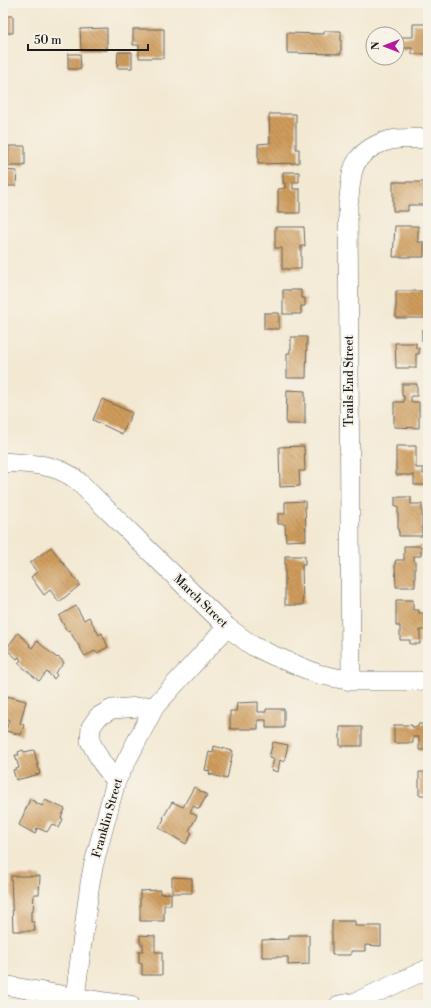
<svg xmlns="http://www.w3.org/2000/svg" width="431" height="1008" viewBox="0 0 431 1008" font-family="'Libre Bodoni',serif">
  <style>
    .building { fill: url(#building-back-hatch) }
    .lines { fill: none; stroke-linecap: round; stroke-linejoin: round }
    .minor-casing { stroke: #67645c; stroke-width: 20 }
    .minor { stroke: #fff; stroke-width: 19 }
    .labels { text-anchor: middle; stroke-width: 3.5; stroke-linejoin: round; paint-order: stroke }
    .street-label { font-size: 12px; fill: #1c1c1c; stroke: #f7f3e8 }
  </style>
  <defs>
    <pattern id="building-back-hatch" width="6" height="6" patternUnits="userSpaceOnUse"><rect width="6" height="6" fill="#cf9c5c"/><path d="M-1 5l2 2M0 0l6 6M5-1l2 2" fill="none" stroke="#a77e4b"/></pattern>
  </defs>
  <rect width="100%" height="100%" fill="#f7f3e8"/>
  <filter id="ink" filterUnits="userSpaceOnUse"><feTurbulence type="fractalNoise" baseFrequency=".025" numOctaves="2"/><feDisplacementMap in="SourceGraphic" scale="8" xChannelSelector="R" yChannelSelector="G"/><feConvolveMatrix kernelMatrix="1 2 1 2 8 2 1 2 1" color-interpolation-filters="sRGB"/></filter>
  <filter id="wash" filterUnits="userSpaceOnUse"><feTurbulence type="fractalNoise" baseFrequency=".012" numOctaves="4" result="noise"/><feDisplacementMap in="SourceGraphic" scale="16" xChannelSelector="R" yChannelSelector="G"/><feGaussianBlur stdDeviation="0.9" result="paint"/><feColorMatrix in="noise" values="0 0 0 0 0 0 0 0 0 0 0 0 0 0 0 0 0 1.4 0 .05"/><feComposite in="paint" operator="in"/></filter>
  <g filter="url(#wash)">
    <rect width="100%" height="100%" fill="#f3e9d3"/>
    <g id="blocks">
      <path class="building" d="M3,16H13V33H3Z
        M413,24H428V54H412V48H402V37H413Z
        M107,28V50H81L80,29Z
        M133,29H164V58H139V45H133Z
        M324,31H341V54L287,53V33L324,34Z
        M118,52H132V68H117Z
        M68,54H80L81,69H68Z
        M426,71H428V92H426Z
        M269,114H296V149H299V163L258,164V144L270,143Z
        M9,146H25V166H8Z
        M3,170L17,171L16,186H3Z
        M283,172H299V182H293V189H300V213H278V189L285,188V183H283Z
        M393,182H427L428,202H427V205H408V211H393Z
        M395,226H418V242H424V257H393Z
        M275,227H304L305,246H301V269H282V248H275Z
        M283,290H301V298H305V306H301V314H283Z
        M396,291H426V318H396Z
        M264,313H279V329H264Z
        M422,330H428V341H422Z
        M291,337H307L306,378H287V353H290V349H291Z
        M395,343H416V348H419V354H416V368H396Z
        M402,384H417V396H411V402H419V428L394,427V402H404V396H402Z
        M287,390L305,391V424H286Z
        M102,399L132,413L122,434L93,420Z
        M304,446L305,471H299L300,486L280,487L279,447Z
        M396,446H416V468H423V474H428V485H414V475H396Z
        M395,497H411V504H422V536H399V531H398V506H395Z
        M305,501L306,540L286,541L285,524H278V514H285V502Z
        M404,546H421V556H414V561H415V587H396L395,563L396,560H404Z
        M51,547L80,585L59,602L50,590L44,595L31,577L37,572L30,563Z
        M285,556H305V565H302L303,605H285Z
        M396,600H413V610H419V613H428V630H420V644H410V640H400V626H396Z
        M76,606L84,620L89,617L99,635L102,633L108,647L97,653L95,651L85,656L69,630L67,631L59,616Z
        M18,633L30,644L29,646L32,648L37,641L57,658L58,657L62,660L64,663L55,673L57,675L54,679L47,672L39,681L18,663L21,660L19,657L17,659L6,649Z
        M7,696L26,701L20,724L24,725L21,735L6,731L9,720L3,718V711Z
        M258,702V712H266V709H284V728H266V720H258V729H230V711H236L237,703Z
        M418,724H428V750H419V737H413V743H394V725H412V727H418Z
        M340,727H362V746H340Z
        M273,742L288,745L284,762L280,760L278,772L271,770L274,759L269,758Z
        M214,746L233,751L227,779L209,774L210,771L205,770L209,752L213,753Z
        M23,750L24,752L34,750L40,774L16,780L13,770L19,768L15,755H19L18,752Z
        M419,772H428V795H419Z
        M194,787L207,795L199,809L193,806L190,812L197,816L189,831L192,833L186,844L159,828L164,819L163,818L172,802L183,807Z
        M30,799L42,806L45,800L65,809L61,818L63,819L59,828L52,824L47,832L37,828L35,834L19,825Z
        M11,876H40L39,894H34L33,912H31V922H34L35,931H13Z
        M172,877L192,878V893H172Z
        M160,890V894L171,893V905H164V921H140V891Z
        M332,921H355V926H381V946L365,945V951H351V955H332Z
        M140,935L155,936V952H162V975H142V964L139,963V951H143V944H140Z
        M289,935H309V964L288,965V957H262V940L289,939Z"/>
    </g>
  </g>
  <g filter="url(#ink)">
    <use href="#blocks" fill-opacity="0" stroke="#67645c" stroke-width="1"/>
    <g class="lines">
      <defs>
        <path id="minor" d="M3,462C26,464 51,463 71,476C78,480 84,487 90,493L227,627L253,646L272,655L318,674L351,681H428
          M351,681L348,205C350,193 350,181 353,170C358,152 379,141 397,139C407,138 418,139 428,138
          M116,781L102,763L90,741L91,727L98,717L112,709L155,706
          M3,985C45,992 87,1001 130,1005
          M75,997L90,883L93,867L116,781L155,706L227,627
          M339,1005L356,1002L428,969"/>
      </defs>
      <use href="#minor" class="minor-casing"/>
      <use href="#minor" class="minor"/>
    </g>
  </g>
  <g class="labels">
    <g class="street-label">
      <text transform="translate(349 381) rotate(-90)" y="4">Trails End Street</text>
      <text transform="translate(201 601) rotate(44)" y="4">March Street</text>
      <text transform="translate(107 818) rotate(-74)" y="4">Franklin Street</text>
    </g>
  </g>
  <rect width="431" height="1008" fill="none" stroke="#f7f3e8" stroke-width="16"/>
  <g transform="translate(385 46) rotate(270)"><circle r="19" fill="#f7f3e8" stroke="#9f9d96"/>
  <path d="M0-3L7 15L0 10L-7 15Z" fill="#b5179e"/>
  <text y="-6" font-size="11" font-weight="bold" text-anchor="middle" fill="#1c1c1c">N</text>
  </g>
  <path d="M28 44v6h120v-6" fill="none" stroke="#1c1c1c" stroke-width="2"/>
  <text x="34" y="44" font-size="12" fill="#1c1c1c" stroke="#f7f3e8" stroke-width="3" paint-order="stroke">50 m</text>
</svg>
